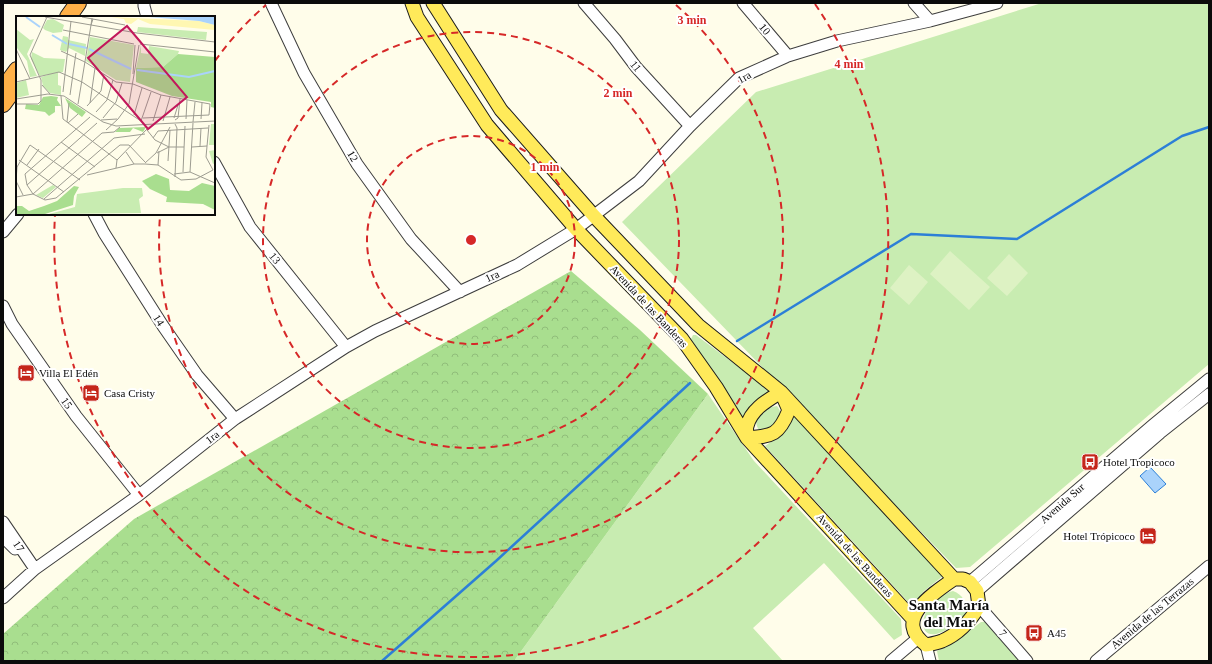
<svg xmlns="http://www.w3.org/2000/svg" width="1212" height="664" viewBox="0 0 1212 664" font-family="Georgia,serif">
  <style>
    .grass { fill: #c8ecb1 }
    .forest { fill: url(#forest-crowns) }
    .pitch { fill: #ddf2c3 }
    .water { fill: #aad3fb; stroke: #2c7fd7 }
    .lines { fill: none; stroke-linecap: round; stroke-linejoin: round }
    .stream { stroke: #2c7fd7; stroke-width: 2.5 }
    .minor-casing { stroke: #3e3e3e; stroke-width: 13 }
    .major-casing { stroke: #1c1c1c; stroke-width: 15 }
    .highway-casing { stroke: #1c1c1c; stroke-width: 18 }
    .minor { stroke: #fff; stroke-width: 11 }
    .major { stroke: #ffea5a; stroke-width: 13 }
    .highway { stroke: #ffb148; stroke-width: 16 }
    .ring { fill: none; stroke: #d62828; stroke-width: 2; stroke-dasharray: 7 5 }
    .labels { text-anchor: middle; stroke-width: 4; stroke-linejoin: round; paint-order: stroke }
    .street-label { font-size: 11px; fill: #0b0b0b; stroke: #fff }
    .poi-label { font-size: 11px; fill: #0b0b0b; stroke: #fff; text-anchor: start }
    .district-label { font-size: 15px; font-weight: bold; fill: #0b0b0b; stroke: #fff }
    .inset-river { fill: none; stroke: #aad3fb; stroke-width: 2 }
    .inset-road { fill: none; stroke: #9d9c91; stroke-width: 1 }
    .view { fill: #c2185b; fill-opacity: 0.15; stroke: #c2185b; stroke-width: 2 }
    .inset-edge { fill: none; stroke: #0b0b0b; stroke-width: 2 }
    .centre { fill: #d62828; stroke: #fff; stroke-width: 2 }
    .ring-label { font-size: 12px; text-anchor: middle; font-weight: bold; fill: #d62828; stroke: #fff; stroke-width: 4; stroke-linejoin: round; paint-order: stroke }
  </style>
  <defs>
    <pattern id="forest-crowns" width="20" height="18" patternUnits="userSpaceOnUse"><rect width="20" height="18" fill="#a9de8f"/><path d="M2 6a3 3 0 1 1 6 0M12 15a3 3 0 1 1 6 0" fill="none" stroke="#90bd7a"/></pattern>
  </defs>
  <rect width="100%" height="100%" fill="#fffdea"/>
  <path class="grass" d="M1042,3H1209V364L970,567L956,568L622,222L756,92Z
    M693,335H696L765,387L768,391L767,395L742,417L739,415L691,339Z
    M708,394L754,461L901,619L902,635L894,640L824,563L753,628L783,661H514Z
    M777,406C787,419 774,425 764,431L759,430C750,417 765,407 777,406Z
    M794,415L943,576L924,591L916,602L910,604L765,446C782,435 785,434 794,415Z
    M953,591C963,595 966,601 967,612C962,619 956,623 949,628C913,652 915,601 953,591Z
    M981,622H986L1020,661H939L937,651L958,640Z"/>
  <path class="forest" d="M571,271L640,330L708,394L514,661H3V634L134,519Z"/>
  <path class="pitch" d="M950,251L990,287L969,310L930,274Z
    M1009,254L1028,273L1007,296L987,278Z
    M909,265L928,282L909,305L890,288Z"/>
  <path class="water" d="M1150,467L1166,484L1155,493L1140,476Z"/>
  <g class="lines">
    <path class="stream" d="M737,341L911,234L1017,239L1182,136L1209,127
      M382,661L496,561L690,383"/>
    <defs>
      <path id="minor" d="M144,3V6L147,17
        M271,3L304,73L357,164L411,239L460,292
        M584,3L615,39L636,67L690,126
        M743,3L788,56
        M914,3L930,21
        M214,162L250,227L346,347
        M94,214L104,233L163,326L197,375L235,419
        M3,232L18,214
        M3,306L12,324L76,416L139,495
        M3,522L35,569
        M3,537L15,549
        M970,582L1153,425L1209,379
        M977,591L1160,433L1209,394
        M3,598L35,569L139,495L235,419L346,347L375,331L517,265L576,229L639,181L690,126L739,78L788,56L837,41L930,21L997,3
        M979,606L1027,661
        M926,645L930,661
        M891,661L917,639
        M1096,661L1209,566"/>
      <path id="major" d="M412,3L417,17L487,125L576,229L682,339L716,387L747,438L913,619
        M433,3L501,110L594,216L698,325L781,392L954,579
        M781,392L789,410C779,435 773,436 747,438C747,434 746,429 747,426C751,409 768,400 781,392Z
        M954,579H963L970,582L977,591L979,606C971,620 958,634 942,641C937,643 931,644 926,645C892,620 932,594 954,579Z"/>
      <path id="highway" d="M68,17L78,3
        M3,89L17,70
        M3,104L17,85"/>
    </defs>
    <use href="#minor" class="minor-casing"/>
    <use href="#major" class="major-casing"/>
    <use href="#highway" class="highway-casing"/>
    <use href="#minor" class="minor"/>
    <use href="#major" class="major"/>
    <use href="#highway" class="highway"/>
  </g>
  <g class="ring">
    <circle cx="471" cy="240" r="104"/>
    <circle cx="471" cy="240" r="208"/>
    <path d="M215 61A312 312 0 0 1 266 5M676 5A312 312 0 1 1 160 216"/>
    <path d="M815 4A417 417 0 1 1 55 215"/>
  </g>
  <defs>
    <symbol id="hotel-square" viewBox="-11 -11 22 22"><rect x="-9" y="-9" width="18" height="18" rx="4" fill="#c5261a" stroke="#fff"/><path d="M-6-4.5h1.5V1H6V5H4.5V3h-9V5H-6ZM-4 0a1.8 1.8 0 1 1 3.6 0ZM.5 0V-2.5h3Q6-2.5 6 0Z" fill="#fff"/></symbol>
    <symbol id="bus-square" viewBox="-11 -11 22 22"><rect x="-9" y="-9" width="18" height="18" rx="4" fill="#c5261a" stroke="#fff"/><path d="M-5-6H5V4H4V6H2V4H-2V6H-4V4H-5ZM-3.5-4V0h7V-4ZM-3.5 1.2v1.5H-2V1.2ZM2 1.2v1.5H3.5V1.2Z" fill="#fff"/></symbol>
  </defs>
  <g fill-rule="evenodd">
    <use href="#hotel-square" x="16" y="363" width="20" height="20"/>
    <use href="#hotel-square" x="81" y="383" width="20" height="20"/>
    <use href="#bus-square" x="1080" y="452" width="20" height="20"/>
    <use href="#hotel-square" x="1138" y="526" width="20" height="20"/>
    <use href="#bus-square" x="1024" y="623" width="20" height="20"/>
  </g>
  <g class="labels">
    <g class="street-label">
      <text transform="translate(765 29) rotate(50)" y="4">10</text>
      <text transform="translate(636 66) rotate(51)" y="4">11</text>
      <text transform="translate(744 77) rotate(-30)" y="4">1ra</text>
      <text transform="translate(353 156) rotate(59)" y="4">12</text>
      <text transform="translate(275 258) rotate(51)" y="4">13</text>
      <text transform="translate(492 276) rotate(-25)" y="4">1ra</text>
      <text transform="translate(649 306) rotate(47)" y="4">Avenida de las Banderas</text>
      <text transform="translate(159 320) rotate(57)" y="4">14</text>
      <text transform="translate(67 403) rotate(55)" y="4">15</text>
      <text transform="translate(212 437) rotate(-38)" y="4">1ra</text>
      <text transform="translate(1062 503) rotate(-41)" y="4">Avenida Sur</text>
      <text transform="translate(19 546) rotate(56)" y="4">17</text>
      <text transform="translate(855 555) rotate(48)" y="4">Avenida de las Banderas</text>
      <text transform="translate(1152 613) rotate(-40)" y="4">Avenida de las Terrazas</text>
      <text transform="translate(1003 633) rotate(49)" y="4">7</text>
    </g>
    <g class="poi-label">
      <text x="39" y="377">Villa El Edén</text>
      <text x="104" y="397">Casa Cristy</text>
      <text x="1103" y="466">Hotel Tropicoco</text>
      <text x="1135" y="540" text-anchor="end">Hotel Trópicoco</text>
      <text x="1047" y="637">A45</text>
    </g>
    <g class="district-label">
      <text x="949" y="610">Santa María<tspan x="949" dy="17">del Mar</tspan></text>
    </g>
  </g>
  <g transform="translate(16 16)">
    <rect width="199" height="199" fill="#fffdea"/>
    <path d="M37,3L48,9L46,16L37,17L29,14L27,12L31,4ZM122,11L191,16L190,24L121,16ZM0,13L14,24L18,23L11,38L21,60L14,61L11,45L1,32ZM47,20L52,21V24L70,28L69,40L53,32L50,36L44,34ZM74,21L118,29L114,66L100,64L70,45ZM125,29V37L132,38L133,30L163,35L162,38L147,51L120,52ZM16,36L28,42L49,43L47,56L24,60L15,43ZM42,56V69L45,70V79L34,77L27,70L25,61ZM10,64L13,79L0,82V67ZM195,108H199V147L197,148L193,135L199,134L198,129H193ZM37,169L40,171L27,182L20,179ZM107,172H126L127,180L123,183L125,197L33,198L59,191L61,178Z" fill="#c8ecb1"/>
    <path d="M162,38L199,41V92L195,91V86L156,80L120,66V52L147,51ZM35,80L42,81L41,84L45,90H39V96L33,100L29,96L9,93L10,88L23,89L27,81ZM49,82L70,96L66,101L54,92ZM130,111L127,116L117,112L114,116H99L103,112ZM140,158L153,163L154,174L173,175L186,167L199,170V194L187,188L150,186L151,181L134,173L126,165ZM58,170L63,171L58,180L57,189L29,198H0V190H6L13,195L28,190L41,185Z" fill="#a9de8f"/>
    <path d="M95,1L183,5L199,9V14L134,8L122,3L115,8L110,7L108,3Z" fill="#fff7b2"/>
    <path d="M133,1H199V9L183,5Z" fill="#aad3fb"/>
    <path class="inset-river" d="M10,1L24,11M36,19L51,28M53,28L71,32M73,33L115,53M121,54L173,61L199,55"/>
    <path class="inset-road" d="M29,1L121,17L199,26M66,1L109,9M76,2L75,9L77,3M47,14L118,28M124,28L199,36M0,33L14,63M45,35L69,46L100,66L117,68L145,79L194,88L193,99L127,102M117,58L119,29M0,66L43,56L66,66L125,105L135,76M26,69L34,78M47,76L55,5M54,79L60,37M45,80L47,103L101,144M0,83L32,78L48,80L87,106L100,110L199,105M74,87L79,52M0,88H22L25,85V64L14,39L31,1M62,88L75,9M71,90L85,75L88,58M80,96L91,84L97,64M118,99L126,72M74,101L9,158L11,169L17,178L29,184L40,182L104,129H113L129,146M87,102L100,86L106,67M158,102L162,89M170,103L171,84M185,103L186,87M85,104L101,103M159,104L162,102L164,83M137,105L145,79M147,105L154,81M51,106L53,87M177,106L179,86M52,107L62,98M90,114L102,103L113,88L123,29M131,114L139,124L153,131M86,117L98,116L104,111M137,122L142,115L192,112M45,126L79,151M184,130L185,112M176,131L191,130M110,136L118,148M141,137L153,131H168M3,144L48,176M152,145L154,114M129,147L140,137L154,111M11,149L23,133M142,149L143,135M100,152L101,144L131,113M167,156L169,110M174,156L177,107M158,158L174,156L199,167M71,159L118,148H129L142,149L165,164L180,163L197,154L190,141L193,109M159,161L161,112L159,108M11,169L81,107M7,179L0,165L1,151L14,129L64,164M0,181L17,178L86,117M28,183L98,122L129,118"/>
    <path class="view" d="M111,10L171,81L132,113L72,42Z"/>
    <rect width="199" height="199" class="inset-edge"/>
  </g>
  <circle cx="471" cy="240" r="6" class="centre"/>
  <g class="ring-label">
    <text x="692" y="24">3 min</text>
    <text x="849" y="68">4 min</text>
    <text x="618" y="97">2 min</text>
    <text x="545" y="171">1 min</text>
  </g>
  <rect width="1212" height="664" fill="none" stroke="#0b0b0b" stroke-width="8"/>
</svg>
